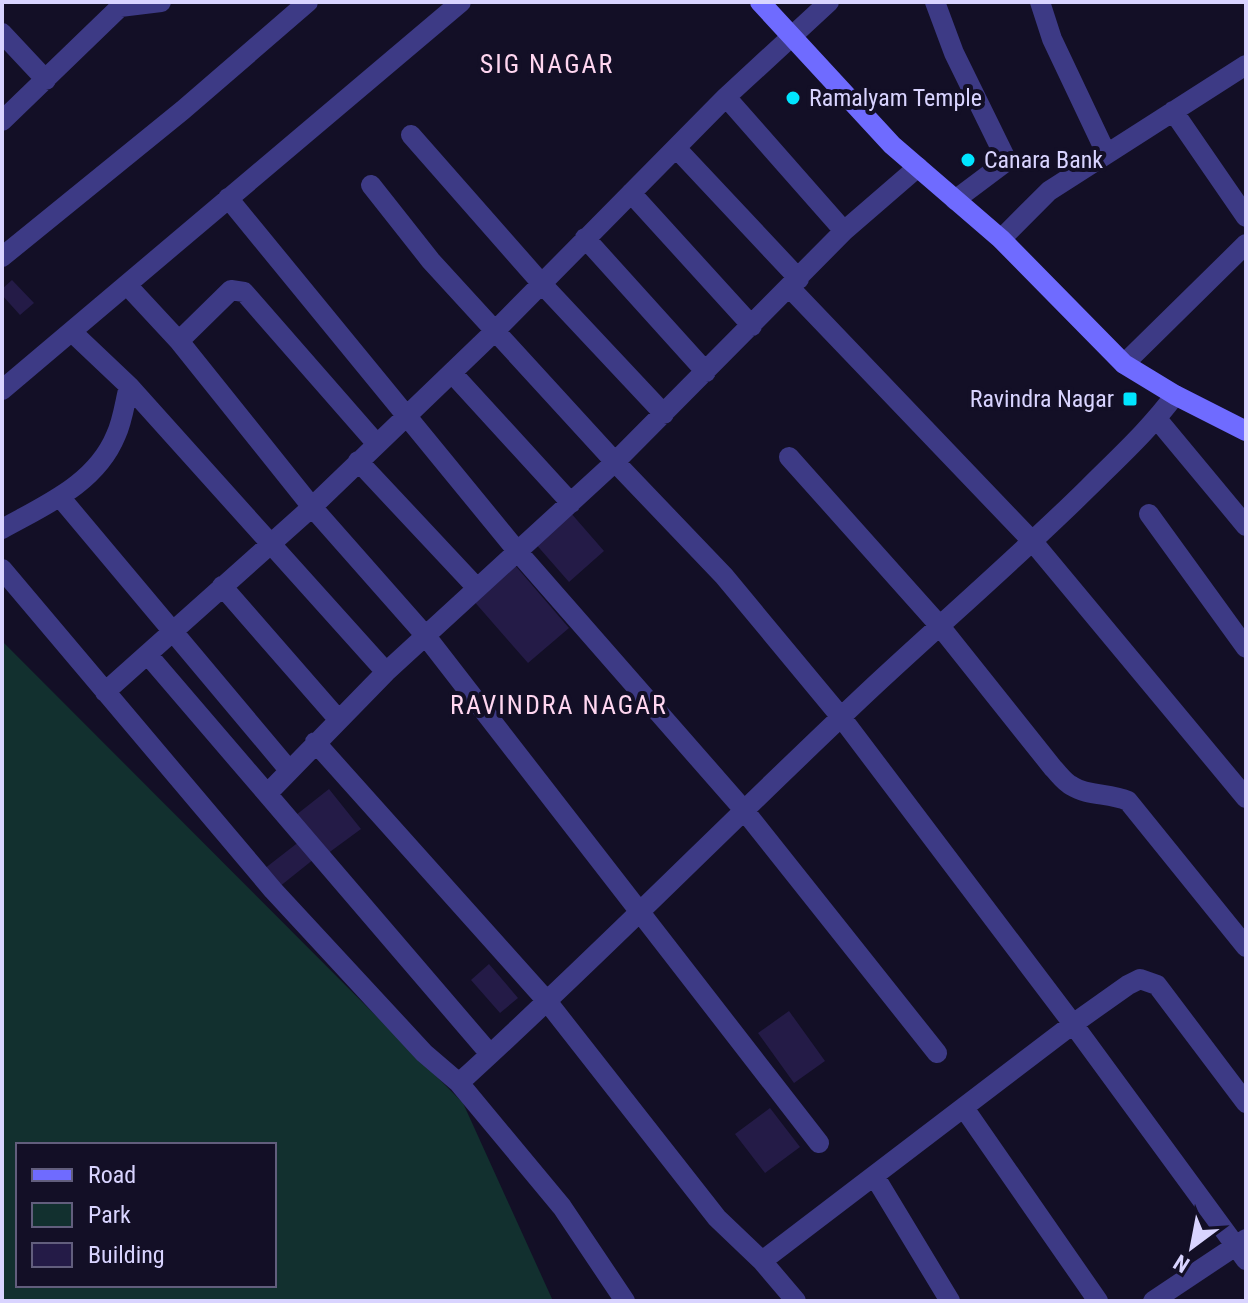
<svg xmlns="http://www.w3.org/2000/svg" width="1248" height="1303" viewBox="0 0 1248 1303" font-family="'Roboto Condensed',sans-serif">
  <style>
    .green { fill: #12302f; fill-rule: evenodd }
    .building { fill: #241b47 }
    .lines { fill: none; stroke-linecap: round; stroke-linejoin: round }
    .street { stroke: #3d3a85; stroke-width: 20 }
    .secondary { stroke: #6f6bff; stroke-width: 20 }
    .poi-dot { fill: #00e5ff; stroke: #130f26; stroke-width: 3 }
    .labels { text-anchor: middle; stroke-width: 8; stroke-linejoin: round; paint-order: stroke }
    .poi-label { font-size: 24px; fill: #d9d4ff; stroke: #130f26; text-anchor: start }
    .neighbourhood-label { font-size: 26px; letter-spacing: 2px; fill: #ffd6f0; stroke: #130f26 }
  </style>
  <rect width="100%" height="100%" fill="#130f26"/>
  <path class="green" d="M2,641L463,1103L553,1301H2ZM18,1145H274V1285H18Z"/>
  <path class="building" d="M12,280L34,303L20,315L2,295V289Z
    M570,512L604,551L569,582L534,542Z
    M514,564L569,628L528,663L472,599Z
    M329,789L361,829L327,854L296,815Z
    M300,841L314,859L279,887L264,869Z
    M489,964L518,998L500,1013L471,980Z
    M789,1011L825,1061L794,1083L758,1033Z
    M770,1108L800,1147L765,1173L735,1134Z"/>
  <g class="lines">
    <path class="street" d="M935,2L954,53L1007,161L955,200
      M1040,2L1052,39L1106,153
      M2,33L46,80
      M726,97L844,231
      M1173,111L1246,217
      M2,121L120,7L161,2
      M411,135L542,284L664,414
      M677,149L799,279
      M371,185L431,261L615,462L724,576L841,717L1073,1024L1246,1260
      M631,193L752,326
      M228,198L518,552L743,809L937,1053
      M585,238L706,372
      M1001,239L1049,191L1246,65
      M2,257L183,110L308,2
      M127,285L179,341L312,507L425,635L819,1143
      M790,288L1033,542L1246,798
      M72,332L129,386L386,672
      M179,341L231,290L244,292L376,443
      M1124,364L1246,244
      M452,373L571,503
      M2,390L461,2
      M1157,419L1246,526
      M789,457L939,625L1053,768C1059,774 1064,782 1072,786C1087,796 1110,793 1128,801L1246,947
      M358,461L477,588
      M60,497L289,770
      M1149,514L1246,648
      M2,529C45,505 96,484 116,435C123,420 125,401 129,386
      M2,569L273,890L424,1053L459,1083L562,1207L625,1301
      M222,586L338,719
      M148,655L490,1054
      M105,692L312,507L495,331L726,97L829,2
      M315,742L546,1000L717,1218L762,1261L796,1301
      M268,793L386,672L615,462L844,231L918,167
      M459,1083C601,954 735,816 875,685C946,619 1019,556 1088,488C1118,458 1150,429 1175,395
      M964,1108L1098,1301
      M875,1177L950,1301
      M762,1261L1073,1024L1128,985L1140,979L1157,985L1246,1103
      M1153,1301L1246,1239"/>
    <path class="secondary" d="M760,2L892,145L1001,239L1124,364L1175,395L1246,431"/>
  </g>
  <g class="poi-dot">
    <circle cx="793" cy="98" r="8"/>
    <circle cx="968" cy="160" r="8"/>
    <rect x="1122" y="391" width="16" height="16" rx="4"/>
  </g>
  <g class="labels">
    <g class="poi-label">
      <text x="809" y="106">Ramalyam Temple</text>
      <text x="984" y="168">Canara Bank</text>
      <text x="1114" y="407" text-anchor="end">Ravindra Nagar</text>
    </g>
    <g class="neighbourhood-label">
      <text x="547" y="73">SIG NAGAR</text>
      <text x="559" y="714">RAVINDRA NAGAR</text>
    </g>
  </g>
  <rect width="1248" height="1303" fill="none" stroke="#d9d4ff" stroke-width="8"/>
  <rect x="16" y="1143" width="260" height="144" fill="#130f26" stroke="#625e7d" stroke-width="2"/>
  <rect x="32" y="1169" width="40" height="12" fill="#6f6bff" stroke="#625e7d" stroke-width="2"/>
  <text x="88" y="1183" font-size="24" fill="#d9d4ff">Road</text>
  <rect x="32" y="1203" width="40" height="24" fill="#12302f" stroke="#625e7d" stroke-width="2"/>
  <text x="88" y="1223" font-size="24" fill="#d9d4ff">Park</text>
  <rect x="32" y="1243" width="40" height="24" fill="#241b47" stroke="#625e7d" stroke-width="2"/>
  <text x="88" y="1263" font-size="24" fill="#d9d4ff">Building</text>
  <g transform="translate(1192 1247) rotate(212)" stroke="#130f26" stroke-width="6" paint-order="stroke">
  <path d="M0-6L14 30L0 20L-14 30Z" fill="#d9d4ff"/>
  <text y="-12" font-size="22" font-weight="bold" text-anchor="middle" fill="#d9d4ff">N</text>
  </g>
</svg>
